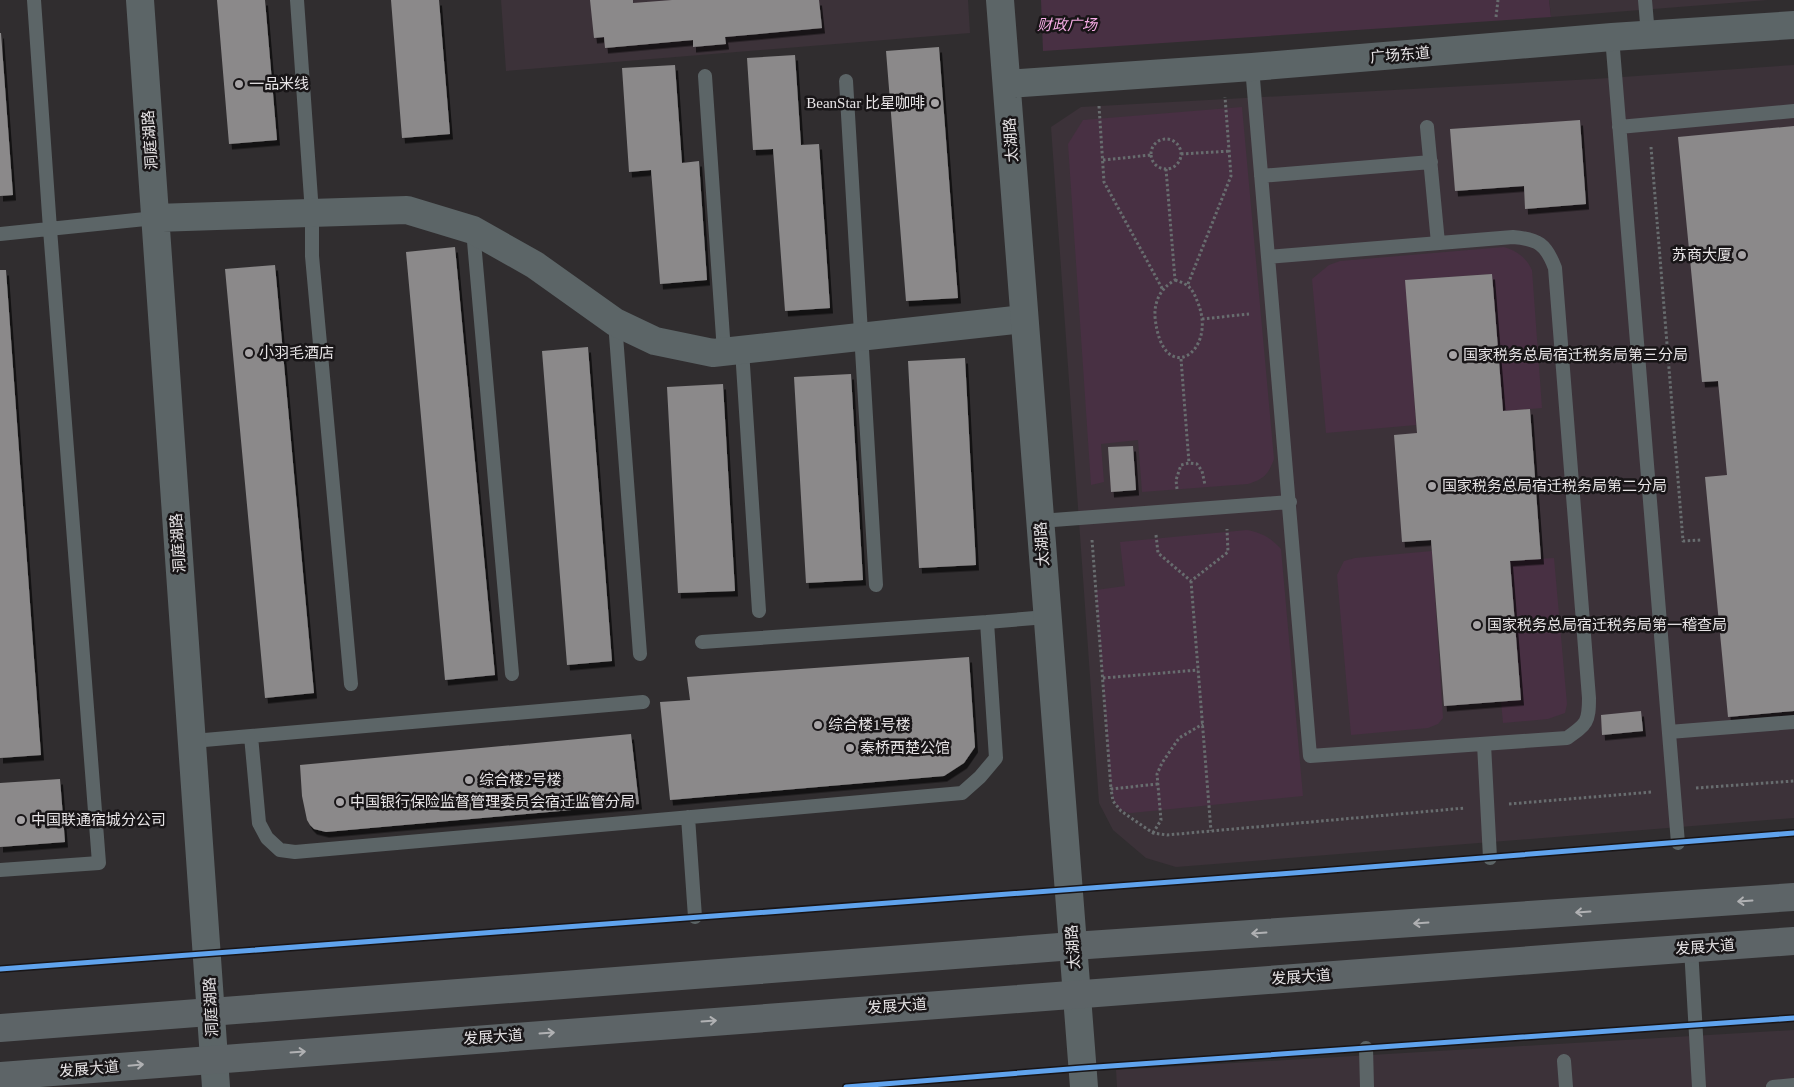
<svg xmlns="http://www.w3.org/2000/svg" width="1794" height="1087" viewBox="0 0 1794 1087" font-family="'Times New Roman','Noto Sans SC',serif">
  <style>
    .built { fill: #3c3239 }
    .green { fill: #483043 }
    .building { fill: #8b898a; filter: url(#shadow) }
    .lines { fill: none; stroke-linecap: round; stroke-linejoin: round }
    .path { stroke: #686d6f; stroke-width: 3; stroke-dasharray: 2.5 2.5; stroke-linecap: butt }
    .service { stroke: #5c6567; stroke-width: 14 }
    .minor { stroke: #5c6567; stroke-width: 28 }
    .tertiary { stroke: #5c6567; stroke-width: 28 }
    .primary { stroke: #5d6467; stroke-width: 28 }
    .cycleway-casing { stroke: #181517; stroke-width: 8 }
    .cycleway { stroke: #60a3ed; stroke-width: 5 }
    .oneway { stroke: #b0b1b3 }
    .poi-dot { fill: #a7a4a6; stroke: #181517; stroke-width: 2 }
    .labels { text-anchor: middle; stroke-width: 5; stroke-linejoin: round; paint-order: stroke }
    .park-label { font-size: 15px; font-style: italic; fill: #f6ace5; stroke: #181517 }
    .street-label { font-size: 15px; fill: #e7e4e6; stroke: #181517 }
    .poi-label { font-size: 15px; fill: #e7e4e6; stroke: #181517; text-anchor: start }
  </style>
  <defs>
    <filter id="shadow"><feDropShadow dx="3" dy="5.5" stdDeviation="0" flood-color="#0009"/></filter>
  </defs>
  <rect width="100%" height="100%" fill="#302d2f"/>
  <path class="built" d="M501,0H968L970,33L506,71Z
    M1549,0H1768L1551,17Z
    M1794,65V818L1176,867L1146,858L1113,830L1099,803L1051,127L1081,107L1594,79Z
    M1794,1030V1087H1117L1116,1070Z"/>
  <path class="green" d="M1041,0H1549L1551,17L1043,51Z
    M1242,107L1274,459C1268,475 1264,479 1248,484L1142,492L1138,440L1101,444L1104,482L1091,485L1068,144L1083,120Z
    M1504,247C1517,251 1526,257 1532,270L1542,408L1503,411L1492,274L1406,280L1416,425L1326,433L1312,279L1329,265L1340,261Z
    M1247,530C1262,533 1270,537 1281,549L1303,796L1131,813C1116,810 1114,804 1111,789L1096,590L1125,586L1120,542Z
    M1432,551L1443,718L1438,724L1428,728L1351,735L1337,575L1344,561L1355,558Z
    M1554,558L1567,704L1565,713L1548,719L1503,723L1501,702L1521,699L1510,561Z"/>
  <path class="building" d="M217,0H265L277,140L229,144Z
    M391,0H439L450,134L402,138Z
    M590,0H633V3L672,0H819L822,28L725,37L726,44L693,47V40L605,48L604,37L594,38Z
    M0,33H1L13,195L0,196Z
    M939,47L958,298L906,301L886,51Z
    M795,55L801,145L819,144L830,308L785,311L773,149L753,150L747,58Z
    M675,65L682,163L699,161L707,280L660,284L651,170L629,172L622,68Z
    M1580,120L1586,204L1525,209L1524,186L1455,191L1450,129Z
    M1794,126V711L1728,717L1705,477L1727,475L1718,381L1702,382L1678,137Z
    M455,247L495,675L445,680L406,252Z
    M275,265L314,693L265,698L225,269Z
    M0,270H6L41,755L0,758Z
    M1492,274L1503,411L1530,409L1541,559L1510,561L1521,700L1444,706L1431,540L1402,542L1394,435L1417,433L1405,280Z
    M588,347L612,661L567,665L542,351Z
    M965,358L976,565L919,568L908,361Z
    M851,374L863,580L806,583L794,377Z
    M723,384L735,591L678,593L667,387Z
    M1133,446L1136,490L1111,492L1108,447Z
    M969,657L975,747L964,763L944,776L670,800L660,702L690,700L687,677Z
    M1641,711L1643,731L1602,735L1601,715Z
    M631,734L639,804L326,832L314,829L310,825L307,820L302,796L300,765Z
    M60,779L65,842L0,847V783Z"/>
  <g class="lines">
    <path class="path" d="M1496,17L1498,0
      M1099,106L1104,182L1163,290
      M1151 154a15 15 0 1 1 30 0a15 15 0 1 1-30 0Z
      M1651,147L1683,541L1702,540
      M1181,154L1231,151
      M1103,160L1151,155
      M1166,169L1175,280
      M1175,280C1190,285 1192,288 1198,303C1218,353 1162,389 1155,317C1154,301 1161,288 1175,280Z
      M1188,284L1231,176L1225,97
      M1202,319L1249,314
      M1181,359L1189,463
      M1177,489L1176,480L1181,465L1189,463L1197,464L1202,471L1205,485
      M1156,535L1158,553L1191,581L1228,552L1227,529
      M1092,540L1111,789
      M1191,581L1211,831
      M1103,678L1198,670
      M1158,784L1111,789L1113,801L1121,811L1153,833L1167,835L1465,808
      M1696,788L1794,781
      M1509,804L1652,792
      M1153,833L1161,820L1157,774L1162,763L1179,738L1203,724"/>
    <path class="service" d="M297,0L312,213V256L351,684
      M1645,0L1648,35
      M1612,37L1678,843
      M1252,67L1310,756L1567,738C1587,724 1589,722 1589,698L1555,268C1546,244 1538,239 1513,237L1268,257
      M705,76L724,352
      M846,81L876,585
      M1427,127L1438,243
      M1619,127L1794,111
      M1261,176L1431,162
      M473,230L512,674
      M0,234L155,218
      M615,322L640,654
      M742,350L759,611
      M1040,521L1290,502
      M987,622L1047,617
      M1669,732L1794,722
      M251,736L259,823L267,838L280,850L295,852L962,793L980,777L996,758L987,622L702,642
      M193,741L643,702
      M1484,744L1490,858
      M688,817L695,917
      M0,870L99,863L50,229L34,0
      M1691,948L1699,1087
      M1366,1048L1367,1087
      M1564,1061L1566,1087
      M1773,1087L1794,1085"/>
    <path class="minor" d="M140,0L216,1087
      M155,218L407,210L473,230L535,265L615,322L655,341L713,353L1024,319"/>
    <path class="tertiary" d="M1000,0L1084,1087
      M1007,84L1252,67L1612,37L1794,25"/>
    <path class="primary" d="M0,1028L1073,946L1794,897
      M0,1076C598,1026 1196,984 1794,941"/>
    <defs>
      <path id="cycleway" d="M0,969L1319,871L1794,833
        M846,1087L1082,1068L1794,1018"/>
    </defs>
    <use href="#cycleway" class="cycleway-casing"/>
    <use href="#cycleway" class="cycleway"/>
  </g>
  <defs><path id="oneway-shaft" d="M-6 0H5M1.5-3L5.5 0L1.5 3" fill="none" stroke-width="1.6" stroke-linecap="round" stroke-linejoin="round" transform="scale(1.25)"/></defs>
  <g class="oneway">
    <use href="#oneway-shaft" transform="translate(1745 901) rotate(176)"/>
    <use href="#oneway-shaft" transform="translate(1583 912) rotate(176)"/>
    <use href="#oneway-shaft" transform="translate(1421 923) rotate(176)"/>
    <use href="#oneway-shaft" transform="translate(1259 933) rotate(176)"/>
    <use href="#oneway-shaft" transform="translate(709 1021) rotate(-4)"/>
    <use href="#oneway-shaft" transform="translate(547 1033) rotate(-4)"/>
    <use href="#oneway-shaft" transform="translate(298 1052) rotate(-4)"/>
    <use href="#oneway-shaft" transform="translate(136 1065) rotate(-5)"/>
  </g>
  <g class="poi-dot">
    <circle cx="239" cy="84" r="5"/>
    <circle cx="935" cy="103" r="5"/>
    <circle cx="1742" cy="255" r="5"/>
    <circle cx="249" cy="353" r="5"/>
    <circle cx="1453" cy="355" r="5"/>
    <circle cx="1432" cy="486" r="5"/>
    <circle cx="1477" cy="625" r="5"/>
    <circle cx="818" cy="725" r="5"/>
    <circle cx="850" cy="748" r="5"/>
    <circle cx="469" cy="780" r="5"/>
    <circle cx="340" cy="802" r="5"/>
    <circle cx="21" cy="820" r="5"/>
  </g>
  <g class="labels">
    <g class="park-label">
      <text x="1067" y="30">财政广场</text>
    </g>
    <g class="street-label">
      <text transform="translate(1400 55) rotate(-5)" y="5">广场东道</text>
      <text transform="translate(150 140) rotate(-94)" y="5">洞庭湖路</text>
      <text transform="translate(1011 140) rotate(-94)" y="5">太湖路</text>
      <text transform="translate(178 543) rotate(-94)" y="5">洞庭湖路</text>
      <text transform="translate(1042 544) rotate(-94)" y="5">太湖路</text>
      <text transform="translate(1073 947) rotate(-94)" y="5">太湖路</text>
      <text transform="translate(1705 947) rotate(-4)" y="5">发展大道</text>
      <text transform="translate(1301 977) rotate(-4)" y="5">发展大道</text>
      <text transform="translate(897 1006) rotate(-4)" y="5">发展大道</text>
      <text transform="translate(211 1007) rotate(-93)" y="5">洞庭湖路</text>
      <text transform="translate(493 1037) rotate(-4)" y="5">发展大道</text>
      <text transform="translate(89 1069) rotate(-5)" y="5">发展大道</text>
    </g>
    <g class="poi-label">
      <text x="249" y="89">一品米线</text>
      <text x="925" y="108" text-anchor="end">BeanStar 比星咖啡</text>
      <text x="1732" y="260" text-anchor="end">苏商大厦</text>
      <text x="259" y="358">小羽毛酒店</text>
      <text x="1463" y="360">国家税务总局宿迁税务局第三分局</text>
      <text x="1442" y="491">国家税务总局宿迁税务局第二分局</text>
      <text x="1487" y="630">国家税务总局宿迁税务局第一稽查局</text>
      <text x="828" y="730">综合楼1号楼</text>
      <text x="860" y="753">秦桥西楚公馆</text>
      <text x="479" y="785">综合楼2号楼</text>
      <text x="350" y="807">中国银行保险监督管理委员会宿迁监管分局</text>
      <text x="31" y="825">中国联通宿城分公司</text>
    </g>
  </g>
</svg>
